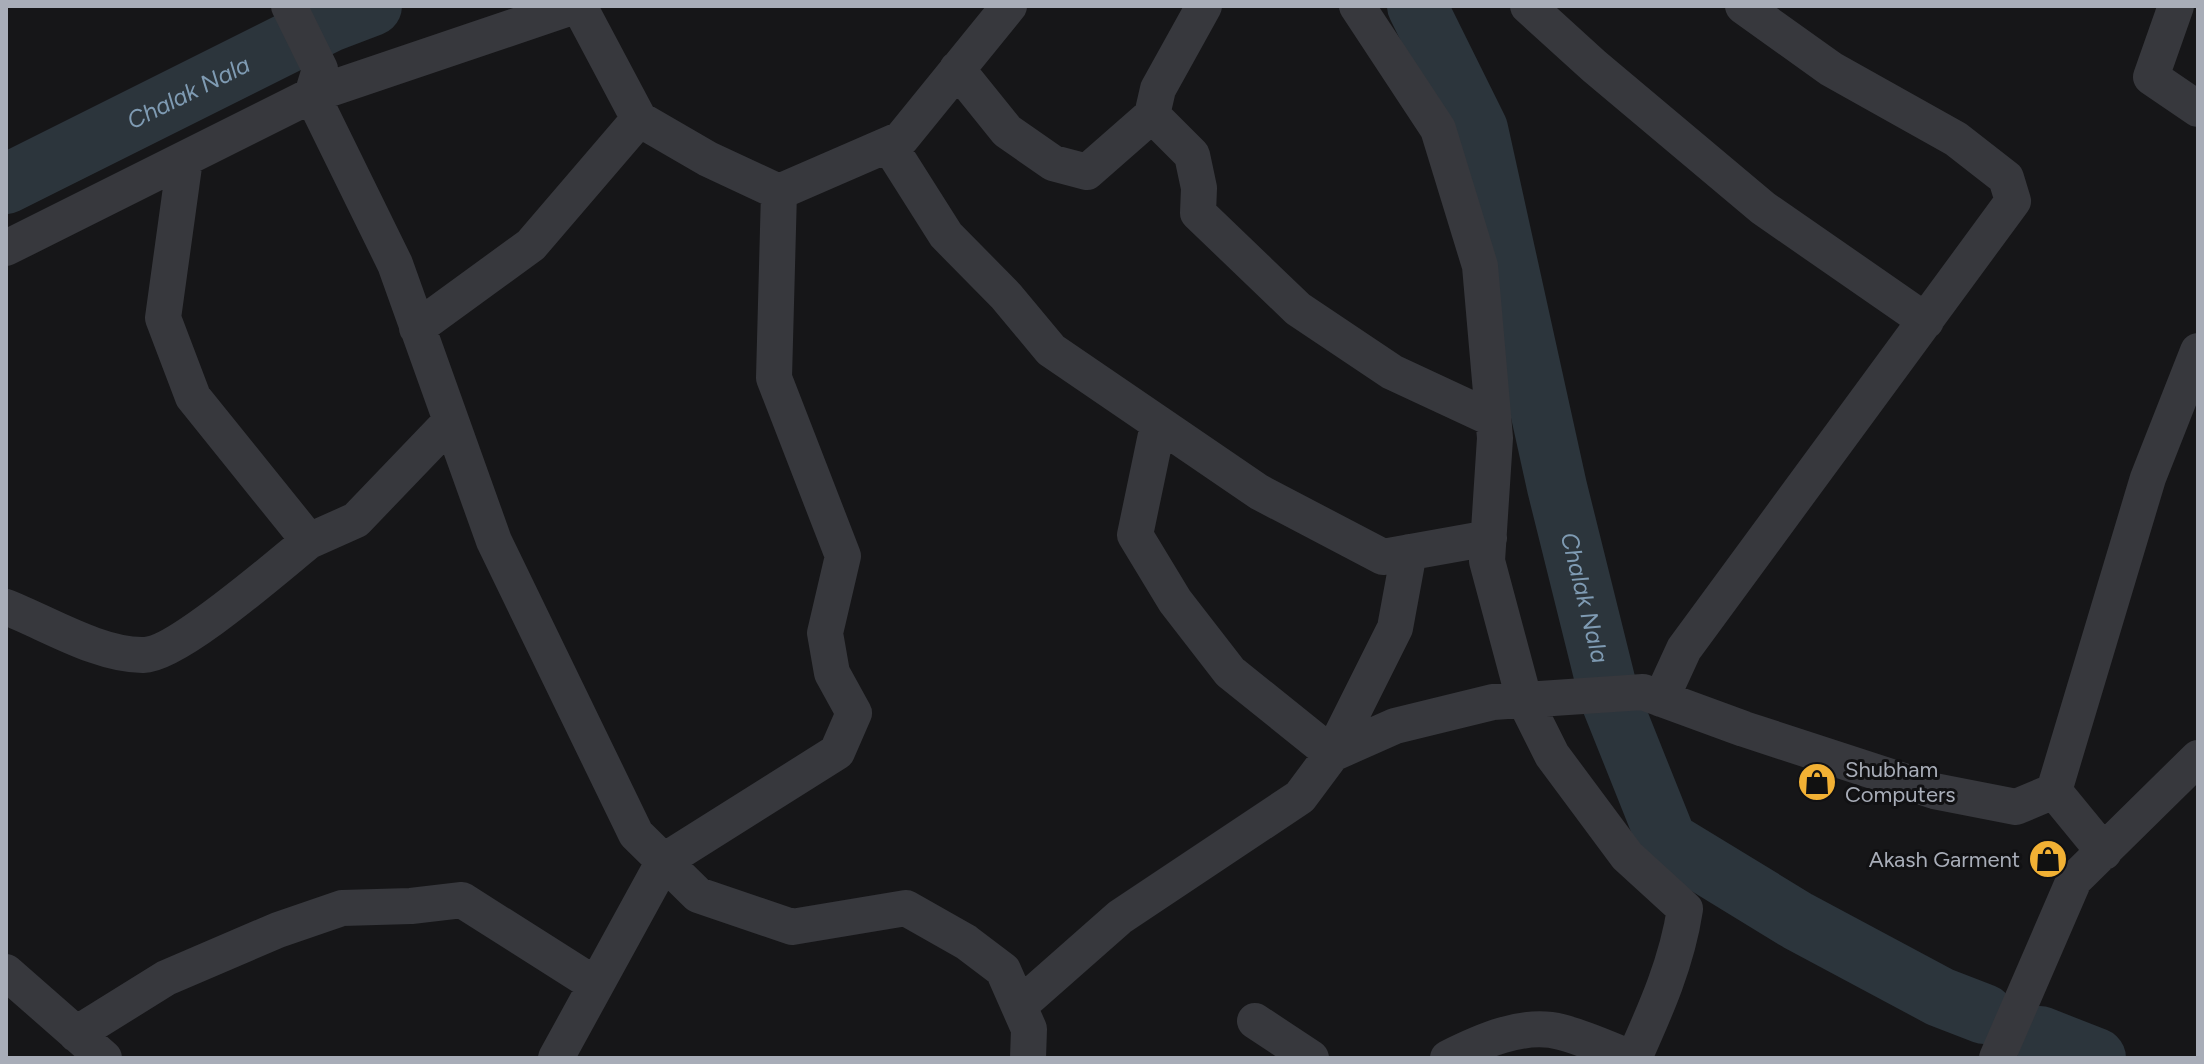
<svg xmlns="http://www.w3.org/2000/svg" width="2204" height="1064" viewBox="0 0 2204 1064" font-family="Figtree,sans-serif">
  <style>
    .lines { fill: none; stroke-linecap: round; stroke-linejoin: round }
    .river { stroke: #2c353c; stroke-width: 60 }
    .minor { stroke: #37383d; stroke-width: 36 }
    .labels { text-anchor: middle; stroke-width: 6; stroke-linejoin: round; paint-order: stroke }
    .poi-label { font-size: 22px; fill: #a8adb8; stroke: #111113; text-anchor: start }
    .water-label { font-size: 24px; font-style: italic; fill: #7f9bb3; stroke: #111113 }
  </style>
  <rect width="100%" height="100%" fill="#161618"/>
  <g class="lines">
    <g class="river">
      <path id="s1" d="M1417,6L1478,129L1557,487L1609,696L1667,841L1798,921L1940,997L1984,1014"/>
      <path id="s2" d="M6,184L330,22L372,6"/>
      <path d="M2040,1036L2096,1058"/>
    </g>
    <path class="minor" d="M289,6L320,69L312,95L395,264L494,541L636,834L698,895L792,927L906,908L966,942L1003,970L1029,1029L1028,1058
      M579,6L639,119L708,159L779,192L901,139L1009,6
      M1204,6L1158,89L1152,115L1192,155L1199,188L1198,213L1298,309L1392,372L1493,419
      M1357,6L1438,129L1480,266L1495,438L1487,561L1524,699L1552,755L1627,856L1685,909C1677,962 1656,1009 1634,1058
      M1528,6L1594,66L1763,208L1926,321
      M2176,6L2151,77L2198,109
      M957,69L1007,131L1053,163L1087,172L1152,115
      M889,145L946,235L1006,296L1051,350L1259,492L1383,557L1489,538
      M185,159L163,318L193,397L309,541L356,520L451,421
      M6,248L312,95L575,6
      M417,328L531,245L639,119
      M1158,425L1135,535L1175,601L1230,672L1332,754L1395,628L1409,552
      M6,607C47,623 100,656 144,655C177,655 279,565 309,541
      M1661,699L1684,649L2013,201L2006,178L1956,139L1831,69L1743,6
      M2104,852L2054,791L2148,478L2198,351
      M6,972L104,1058
      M1019,1006L1120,917L1300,797L1332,754L1395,726L1493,702L1643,692L1744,729L1934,791L2016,807L2054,791
      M1255,1021L1311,1058
      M76,1034L166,978L278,930L342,908L411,906L462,900L596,985
      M556,1058L664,861L837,752L854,713L832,673L825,633L843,556L774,378L779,192
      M1448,1058C1480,1042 1523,1022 1561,1032C1585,1038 1608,1049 1631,1058
      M1997,1058L2074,880L2198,758"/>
  </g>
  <defs>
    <symbol id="shop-disc" viewBox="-11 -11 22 22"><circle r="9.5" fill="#f2b134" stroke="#111113"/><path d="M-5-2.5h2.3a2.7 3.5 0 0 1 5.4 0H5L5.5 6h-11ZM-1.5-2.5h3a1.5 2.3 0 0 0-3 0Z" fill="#111"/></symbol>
  </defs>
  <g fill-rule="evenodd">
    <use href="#shop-disc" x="1795" y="760" width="44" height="44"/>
    <use href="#shop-disc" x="2026" y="837" width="44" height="44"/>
  </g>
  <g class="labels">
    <g class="poi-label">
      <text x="1845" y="777">Shubham<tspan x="1845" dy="25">Computers</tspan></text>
      <text x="2020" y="867" text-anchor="end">Akash Garment</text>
    </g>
    <g class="water-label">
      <text dy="8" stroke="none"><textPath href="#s2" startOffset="204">Chalak Nala</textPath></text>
      <text dy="8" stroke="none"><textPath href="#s1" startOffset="618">Chalak Nala</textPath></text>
    </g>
  </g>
  <rect width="2204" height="1064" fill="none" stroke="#a8adb8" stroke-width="16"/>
</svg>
